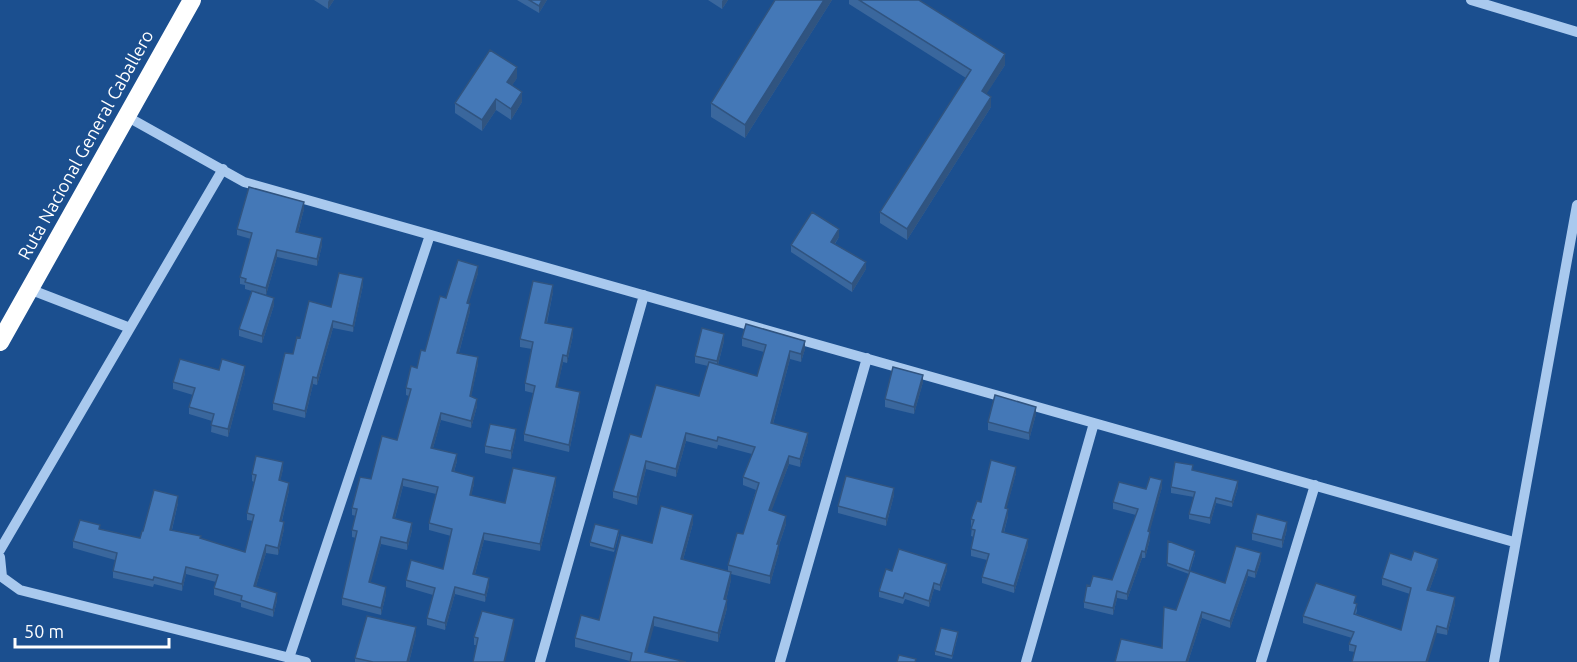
<svg xmlns="http://www.w3.org/2000/svg" width="1577" height="662" viewBox="0 0 1577 662" font-family="Ubuntu,sans-serif">
  <style>
    .lines { fill: none; stroke-linecap: round; stroke-linejoin: round }
    .minor { stroke: #a9c9ee; stroke-width: 10 }
    .highway { stroke: #fff; stroke-width: 18 }
    .wall { fill: #3a679d }
    .shaded-wall { fill: #305480 }
    .building { fill: #4478b7; stroke: #305480; stroke-width: 1.5 }
    .labels { text-anchor: middle; stroke-width: 4.5; stroke-linejoin: round; paint-order: stroke }
    .street-label { font-size: 18px; fill: #fff; stroke: #1b4f8f }
  </style>
  <rect width="100%" height="100%" fill="#1b4f8f"/>
  <g class="lines">
    <path class="minor" d="M1471,0L1577,32
      M126,116L244,182L1514,542
      M29,289L130,328
      M0,550L223,169
      M0,557L2,577L20,590L306,662
      M289,658L430,235
      M540,662L644,295
      M780,662L867,358
      M1026,662L1094,423
      M1261,662L1315,485
      M1494,662L1577,205"/>
    <path class="highway" d="M0,342L192,0"/>
  </g>
  <path class="wall" d="M314,0H334L328,9Z
    M517,0H547L539,13Z
    M708,0H728L722,9Z
    M775,0H832L745,138L711,117V103Z
    M849,0H919L1005,65L986,94L991,107L907,240L880,223V212L966,78L849,4Z
    M517,78L512,85L522,102L511,120L496,110L482,131L455,113V103Z
    M304,209L298,232L322,245L317,266L277,257L266,295L245,289V285L240,284V277L251,239L237,235V229Z
    M839,237L835,244L866,269L852,292L791,252V245Z
    M478,273L468,304L470,311L459,353L478,364L471,396L477,406L471,428L441,420L433,448L457,461L454,472L474,484L471,495L505,503L556,484L540,551L484,540L475,574L489,585L485,602L455,594L445,630L427,625V618L433,595L406,587V580L443,569L451,536L429,530V523L436,494L403,486L395,518L412,530L407,550L381,544L370,583L386,594L381,615L342,605V598L356,538L352,537V530L356,516L352,515V508L397,440L409,396L406,395V388L425,351L446,298Z
    M363,285L353,332L333,328L317,385L313,384L305,418L273,410V403L300,338L331,307Z
    M553,292L547,323L573,335L567,363L563,362L557,388L580,400L569,452L524,441V434L533,393L525,391V383L532,349L520,347V339Z
    M274,305L262,343L239,336V329Z
    M742,338L805,349L801,362L790,359L773,424L808,441L800,467L789,464L771,511L786,524L779,545V552L770,584L731,574V580L726,600L727,608L718,642L654,626L630,661L575,647V638L599,620L652,543L693,523L683,560L728,571V565L743,534L756,490L743,485V477L752,454L718,445L717,449L686,441L676,477L646,469L637,505L613,498V491L641,437L699,396L708,366L695,363V356L724,341L718,365L757,376L764,352L742,346Z
    M219,370L245,373L228,437L211,432L212,421L189,414V407L193,395L173,389V382Z
    M923,382L914,414L885,407V399Z
    M1036,414L1029,440L988,430V422Z
    M516,436L511,459L485,453V446Z
    M283,469L280,481L289,490L282,521L284,529L278,555L266,553L256,586L277,600L273,617L241,607V603L214,595V588L216,582L186,574L182,591L154,584L153,587L113,578V571L115,560L73,548V541L100,529L140,538L143,531L178,503L172,530L245,552L253,521L247,520V513L254,482L252,481V474Z
    M1193,470L1238,487L1232,507L1216,503L1210,524L1189,519V514L1194,497L1171,493V487Z
    M1016,473L1006,509L1008,516L1004,533L1028,546L1014,593L982,583V577L987,560L971,556V549L974,537L971,536L972,526H971V519L981,502Z
    M1162,487L1149,532L1150,539L1145,558H1142L1127,600L1117,598L1113,615L1084,608V602L1090,586L1112,580L1136,515L1113,509V502L1146,489Z
    M894,495L886,526L838,513V506Z
    M1287,529L1282,548L1252,540V533Z
    M619,534L614,552L590,546V542Z
    M1168,541L1195,555L1190,571L1225,583L1261,560L1255,578L1248,576L1230,628L1202,618L1188,662H1115L1162,648L1189,574L1167,566Z
    M1438,566L1429,591L1455,604L1447,635L1437,633L1355,652L1349,651V644L1352,638L1303,623V616L1356,604L1357,611L1356,614L1401,630L1410,594L1382,585V578Z
    M947,570L940,591L934,589L929,607L905,599L903,604L879,597V591L892,571Z
    M514,626L477,645H474V637Z
    M416,634L409,662H355V658Z
    M958,635L952,659L935,655V651Z"/>
  <path class="shaded-wall" d="M329,0H334L328,9V2Z
    M542,0H547L539,13V6Z
    M723,0H728L722,9V1Z
    M824,0H832L745,138V125Z
    M1005,54V65L982,101V91Z
    M517,67V78L507,93V82Z
    M522,92V102L511,120V109Z
    M991,97V107L907,240V229Z
    M496,99V110L482,131V120Z
    M304,202V209L296,239V232Z
    M839,229V237L831,249V242Z
    M322,238V245L317,266V259Z
    M277,250V257L266,295V288Z
    M866,262V269L852,292V284Z
    M478,266V273L467,310V303Z
    M363,278V285L353,332V326Z
    M553,285V292L545,330V323Z
    M274,298V305L262,343V336Z
    M470,304V311L457,360V353Z
    M333,321V328L317,385V378Z
    M573,328V335L567,363V356Z
    M724,334V341L717,368V361Z
    M805,341V349L801,362V354Z
    M790,351V359L771,431V423Z
    M563,355V362L556,395V387Z
    M478,357V364L470,403V396Z
    M245,366V373L228,437V429Z
    M923,375V382L914,414V407Z
    M313,377V384L305,418V411Z
    M580,392V400L569,452V445Z
    M477,399V406L471,428V421Z
    M1036,407V414L1029,440V433Z
    M441,413V420L431,455V448Z
    M516,429V436L511,459V451Z
    M686,433V441L676,477V469Z
    M808,433V441L800,467V459Z
    M457,454V461L452,478V471Z
    M789,456V464L769,518V510Z
    M646,461V469L637,505V497Z
    M283,462V469L279,487V480Z
    M1016,467V473L1005,515V508Z
    M474,477V484L470,502V495Z
    M556,477V484L540,551V544Z
    M403,479V486L393,525V518Z
    M1162,480V487L1148,538V531Z
    M1238,481V487L1232,507V502Z
    M289,483V490L280,528V521Z
    M894,488V495L886,526V519Z
    M178,496V503L170,537V530Z
    M1216,498V503L1210,524V518Z
    M1008,509V516L1002,539V532Z
    M693,515V523L681,567V559Z
    M786,516V524L779,545V552L770,584V576L777,544Z
    M284,522V529L278,555V548Z
    M1287,522V529L1282,548V540Z
    M412,523V530L407,550V543Z
    M1150,532V539L1145,558V552Z
    M484,533V540L473,581V574Z
    M381,537V544L369,589V582Z
    M1028,539V546L1014,593V586Z
    M266,545V553L254,593V586Z
    M1142,551V558L1127,600V594Z
    M1261,553V560L1255,578V572Z
    M1438,559V566L1427,597V590Z
    M947,564V570L940,591V585Z
    M186,567V574L182,591V584Z
    M1248,570V576L1230,628V621Z
    M731,572V580L724,608V599Z
    M489,578V585L485,602V595Z
    M934,583V589L929,607V601Z
    M386,587V594L381,615V608Z
    M455,587V594L445,630V623Z
    M1117,591V598L1113,615V608Z
    M277,593V600L273,617V610Z
    M1455,597V604L1447,635V629Z
    M727,600V608L718,642V633Z
    M1202,612V618L1188,662H1186Z
    M654,617V626L645,660V652Z
    M514,619V626L505,662H504Z
    M1437,626V633L1428,662H1426Z
    M416,627V634L409,662H407Z"/>
  <path class="building" d="M529,0H542L539,6Z
    M775,0H824L745,125L711,103Z
    M859,0H919L1005,54L982,91L991,97L907,229L880,212L971,70Z
    M490,50L517,67L507,82L522,92L511,109L496,99L482,120L455,103Z
    M249,187L304,202L296,232L322,238L317,259L277,250L266,288L245,282L246,279L240,277L252,233L237,229Z
    M812,212L839,229L831,242L866,262L852,284L791,245Z
    M458,260L478,266L467,303L470,304L457,353L478,357L470,396L477,399L471,421L441,413L431,448L457,454L452,471L474,477L470,495L505,503L513,468L556,477L540,544L484,533L473,574L489,578L485,595L455,587L445,623L427,618L435,588L406,580L411,560L443,569L452,529L429,523L438,487L403,479L393,518L412,523L407,543L381,537L369,582L386,587L381,608L342,598L357,531L352,530L357,509L352,508L360,477L371,479L382,436L397,440L411,389L406,388L411,366L417,368L421,350L425,351L440,296L446,298Z
    M339,273L363,278L353,326L333,321L317,378L313,377L305,411L273,403L285,353L293,354L297,337L300,338L309,301L331,307Z
    M533,281L553,285L545,323L573,328L567,356L563,355L556,387L580,392L569,445L524,434L535,386L525,383L533,342L520,339Z
    M252,291L274,298L262,336L239,329Z
    M746,324L805,341L801,354L790,351L771,423L808,433L800,459L789,456L769,510L786,516L777,544H779L770,576L728,565L737,533L743,534L759,483L743,477L755,447L718,437L717,441L686,433L676,469L646,461L637,497L613,491L630,434L641,437L656,385L699,396L709,362L757,376L766,345L742,338Z
    M702,328L724,334L717,361L695,356Z
    M180,359L219,370L222,359L245,366L228,429L211,425L214,414L189,407L195,388L173,382Z
    M893,367L923,375L914,407L885,399Z
    M995,395L1036,407L1029,433L988,422Z
    M490,424L516,429L511,451L485,446Z
    M256,456L283,462L279,480L289,483L280,521L284,522L278,548L266,545L254,586L277,593L273,610L241,600L242,596L214,588L218,575L186,567L182,584L154,577L153,580L113,571L117,553L73,541L80,520L100,525L99,529L140,538L142,531H143L154,490L178,496L170,530L201,536L200,538L245,552L254,515L247,513L256,475L252,474Z
    M991,460L1016,467L1005,508L1008,509L1002,532L1028,539L1014,586L982,577L989,554L971,549L975,530L971,529L974,520L971,519L977,501L981,502Z
    M1175,462L1193,465L1192,470L1238,481L1232,502L1216,498L1210,518L1189,514L1195,492L1171,487Z
    M846,476L894,488L886,519L838,506Z
    M1150,477L1162,480L1148,531L1150,532L1145,552L1142,551L1127,594L1117,591L1113,608L1084,602L1087,585L1090,586L1093,576L1112,580L1138,509L1113,502L1119,482L1146,489Z
    M661,506L693,515L681,559L731,572L724,599L727,600L718,633L654,617L645,652L686,662H630L632,653L575,638L581,615L599,620L621,535L652,543Z
    M1257,514L1287,522L1282,540L1252,533Z
    M595,524L619,530L614,549L590,542Z
    M1168,541L1195,551L1189,571L1167,563Z
    M1236,546L1261,553L1255,572L1248,570L1230,621L1202,612L1186,662H1115L1121,639L1162,648L1164,607L1176,610L1190,571L1225,583Z
    M899,549L947,564L940,585L934,583L929,601L905,593L903,598L879,591L886,569L892,571Z
    M1414,551L1438,559L1427,590L1455,597L1447,629L1437,626L1426,662H1352L1356,646L1349,644L1354,632L1303,616L1316,583L1356,596L1354,603L1357,604L1354,614L1401,630L1411,588L1382,578L1390,553L1411,560Z
    M482,611L514,619L504,662H473L478,638L474,637Z
    M367,616L416,627L407,662H373L355,658Z
    M941,628L958,632L952,656L935,651Z
    M899,655L916,659L915,662H897Z"/>
  <g class="labels">
    <g class="street-label">
      <text transform="translate(86 145) rotate(-61)" y="6">Ruta Nacional General Caballero</text>
    </g>
  </g>
  <path d="M15 638v9h154v-9" fill="none" stroke="#ffffff" stroke-width="3"/>
  <text x="24" y="638" font-size="18" fill="#ffffff" stroke="#1b4f8f" stroke-width="4.5" paint-order="stroke">50 m</text>
</svg>
